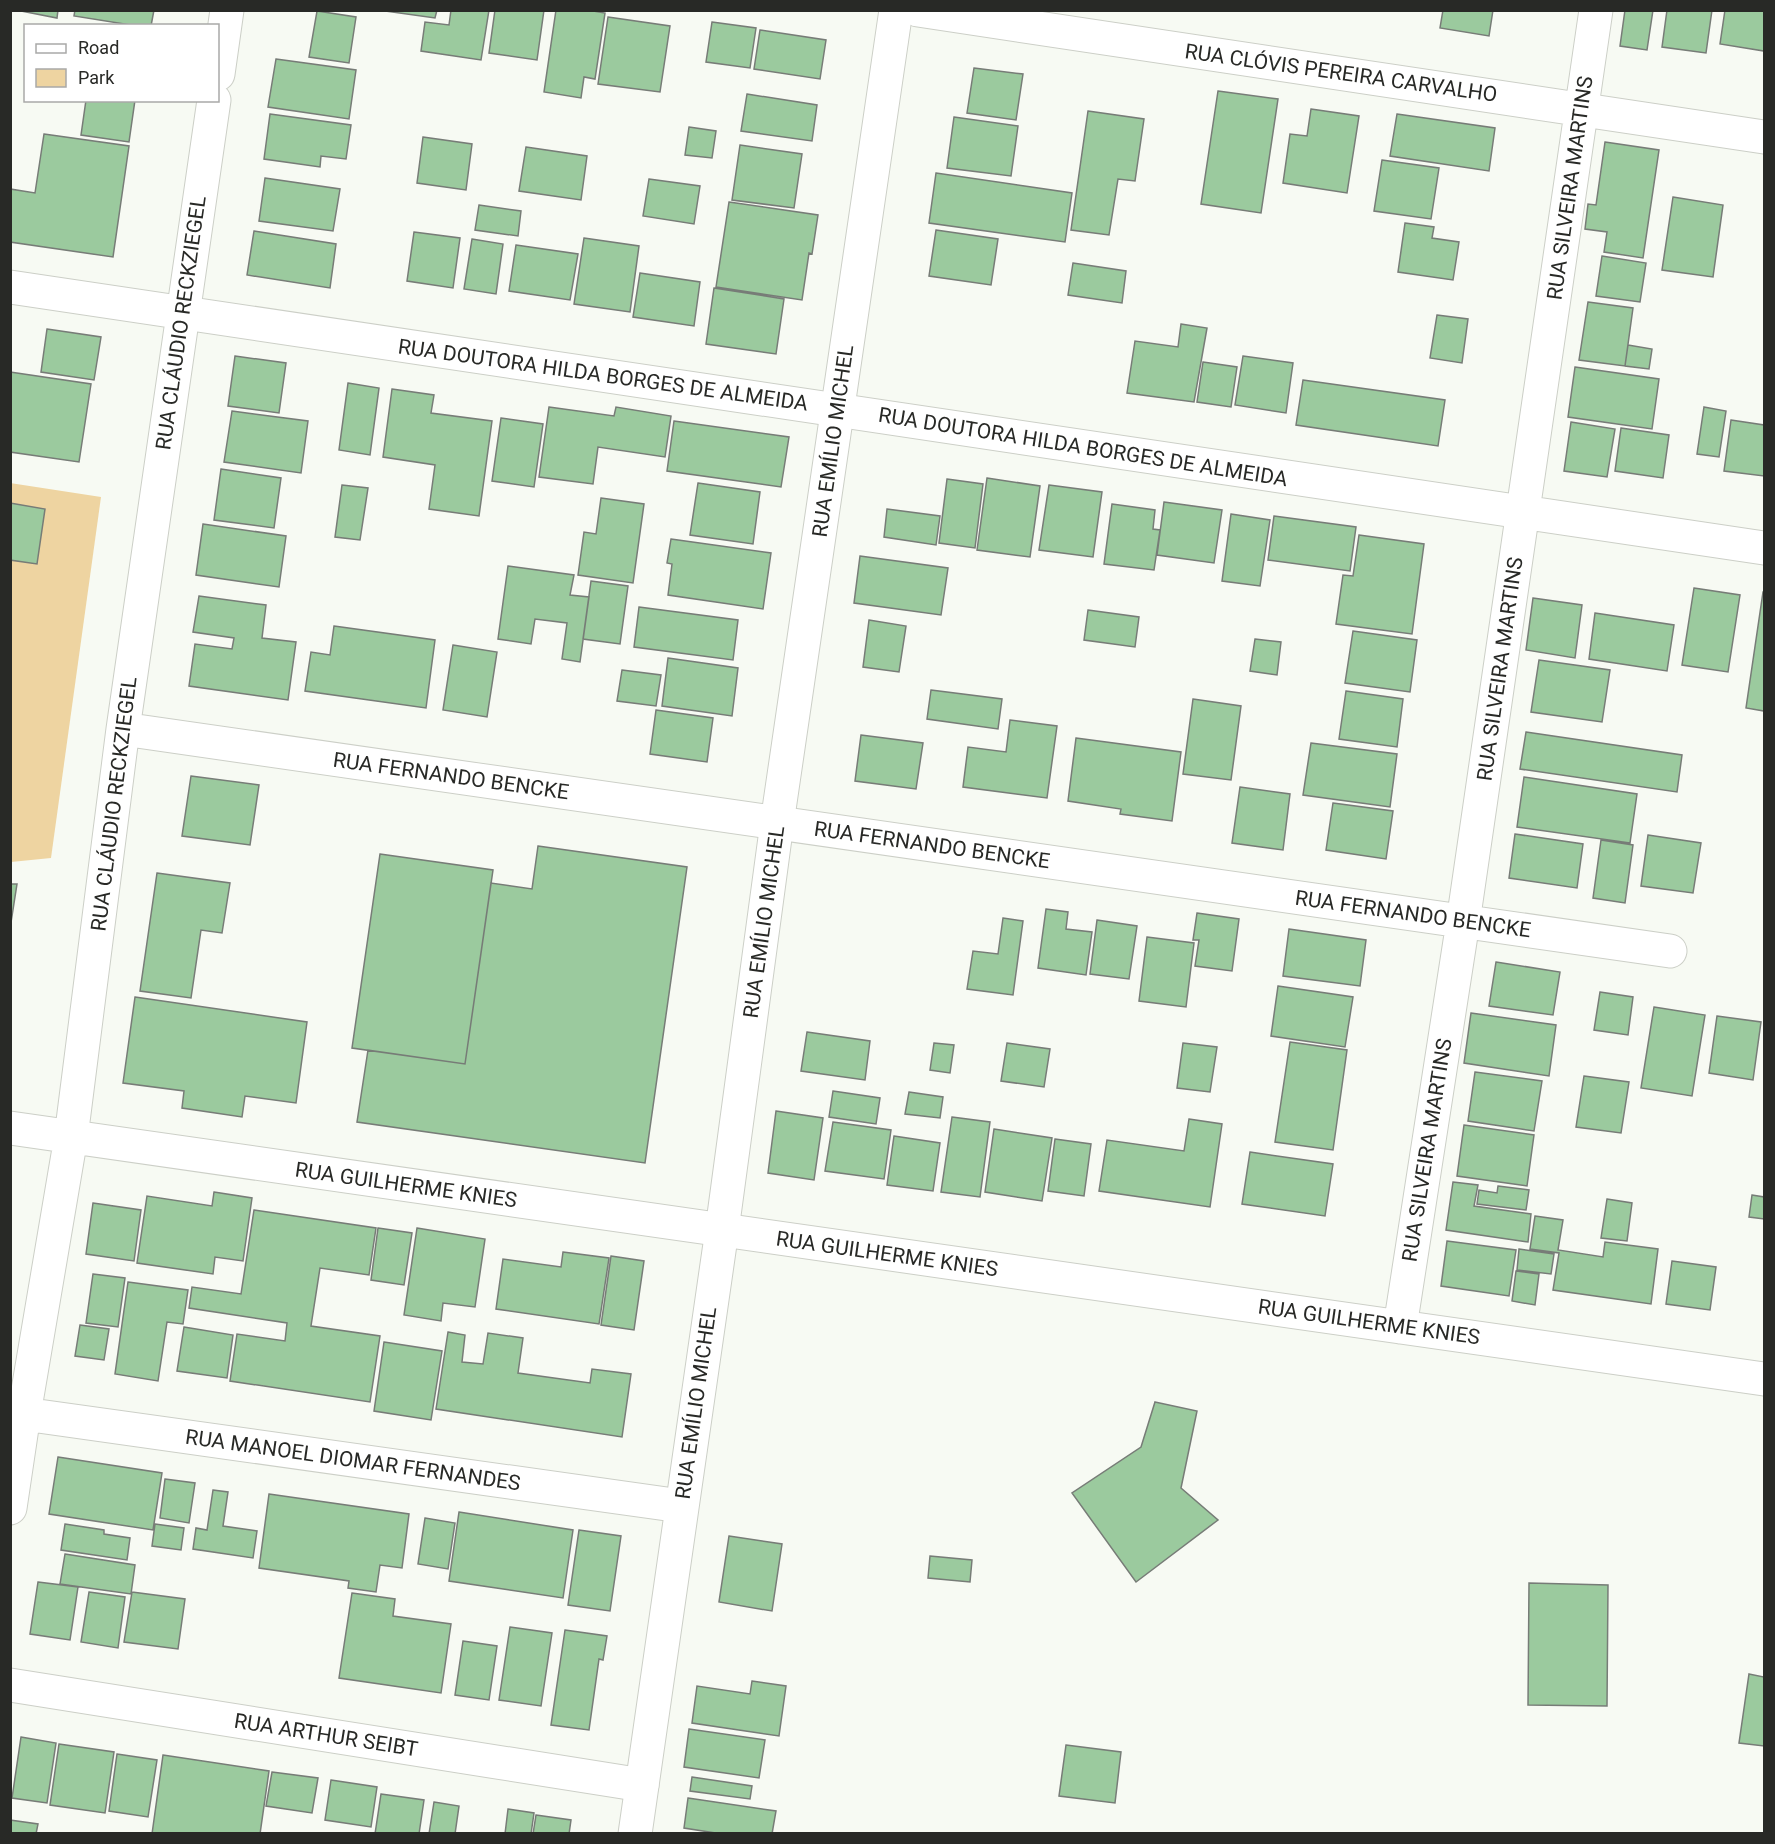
<svg xmlns="http://www.w3.org/2000/svg" width="1775" height="1844" viewBox="0 0 1775 1844" font-family="Roboto,sans-serif">
  <style>
    .green { fill: #eed4a1 }
    .building { fill: #9bca9e; stroke: #777c77; stroke-width: 1.5 }
    .lines { fill: none; stroke-linecap: round; stroke-linejoin: round }
    .street-casing { stroke: #cccfc7; stroke-width: 35 }
    .secondary-casing { stroke: #cccfc7; stroke-width: 35 }
    .street { stroke: #fff; stroke-width: 33 }
    .secondary { stroke: #fff; stroke-width: 33 }
    .labels { text-anchor: middle; stroke-width: 5; stroke-linejoin: round; paint-order: stroke }
    .street-label { font-size: 21px; fill: #282926; stroke: #fff }
  </style>
  <rect width="100%" height="100%" fill="#f7faf3"/>
  <path class="green" d="M10,483L101,497L51,858L11,862Z"/>
  <path class="building" d="M16,10H58L57,18Z
    M75,10H154L151,26H137L74,16Z
    M378,10H437L435,18Z
    M451,10H489L481,60L421,51L425,22L449,25Z
    M495,10H544L537,60L489,53Z
    M556,10H587L605,13L595,79L584,77L581,98L544,92Z
    M1443,10H1493L1489,36L1440,28Z
    M1625,10H1653L1647,50L1620,46Z
    M1667,10H1712L1706,53L1662,47Z
    M1725,10H1764V51L1720,44Z
    M317,11L356,17L349,63L309,57Z
    M608,17L670,26L660,92L598,84Z
    M712,22L756,28L750,68L706,62Z
    M760,30L826,40L820,79L754,69Z
    M276,59L356,70L349,119L268,107Z
    M974,68L1023,74L1016,120L967,113Z
    M1218,91L1278,99L1261,213L1201,204Z
    M747,94L817,105L812,141L741,131Z
    M86,100H135L129,142L81,135Z
    M1311,109L1359,116L1347,193L1283,183L1290,134L1307,136Z
    M1088,111L1144,119L1135,181L1118,179L1109,235L1071,230Z
    M270,114L351,125L346,159L321,156L320,167L264,159Z
    M1397,114L1495,128L1489,171L1390,156Z
    M954,117L1018,126L1011,176L947,168Z
    M689,127L716,131L712,158L685,155Z
    M44,134L129,146L113,257L10,242V189L35,193Z
    M423,137L472,144L466,190L417,183Z
    M1605,142L1659,150L1643,258L1604,252L1607,232L1585,229L1588,204L1596,205Z
    M740,145L802,154L794,208L732,200Z
    M526,147L587,156L581,200L519,191Z
    M1382,160L1439,168L1431,219L1374,211Z
    M936,173L1072,193L1065,242L929,223Z
    M265,178L340,189L333,231L259,221Z
    M649,179L700,186L694,224L643,216Z
    M1673,197L1723,205L1713,277L1662,270Z
    M729,202L818,215L812,254L809,253L802,300L716,287Z
    M479,205L521,211L518,236L475,230Z
    M1405,223L1434,227L1432,238L1459,242L1453,280L1398,272Z
    M936,230L998,239L991,285L929,276Z
    M254,231L336,244L330,288L247,275Z
    M414,232L460,238L453,288L407,281Z
    M584,238L639,246L630,312L574,304Z
    M472,239L503,244L496,294L464,289Z
    M516,245L578,254L570,300L509,291Z
    M1602,256L1646,263L1640,302L1596,296Z
    M1073,263L1126,271L1122,303L1068,295Z
    M640,273L700,282L694,326L633,317Z
    M714,288L784,299L776,354L706,344Z
    M1588,302L1633,308L1625,366L1579,360Z
    M1437,315L1468,319L1462,363L1430,358Z
    M1181,324L1207,328L1194,402L1127,393L1135,341L1178,347Z
    M47,329L101,337L94,380L41,372Z
    M1628,345L1652,349L1649,369L1625,366Z
    M235,356L286,363L279,413L228,406Z
    M1243,356L1293,363L1286,413L1235,405Z
    M1203,362L1237,367L1231,407L1197,402Z
    M1575,367L1659,379L1652,429L1568,417Z
    M10,372L91,384L79,462L10,452Z
    M1303,380L1445,400L1438,446L1296,425Z
    M348,383L379,388L370,455L339,450Z
    M392,389L434,395L431,413L492,421L479,516L429,509L435,465L383,457Z
    M549,407L614,416L616,407L671,416L665,457L598,447L593,484L539,477Z
    M1704,407L1726,411L1719,457L1697,454Z
    M232,411L308,421L301,473L224,462Z
    M501,418L543,424L534,487L492,481Z
    M1731,420L1764,425V476L1724,471Z
    M674,421L789,437L781,487L667,471Z
    M1571,422L1615,429L1607,477L1564,471Z
    M1621,428L1669,435L1663,478L1615,471Z
    M221,469L281,478L274,528L214,520Z
    M987,478L1040,486L1030,557L977,550Z
    M947,479L983,484L975,548L939,543Z
    M698,483L760,492L753,544L690,535Z
    M342,485L368,488L360,540L335,537Z
    M1049,485L1102,492L1093,557L1039,550Z
    M601,498L644,504L633,583L578,575L584,532L596,534Z
    M1164,502L1222,510L1214,563L1157,555Z
    M10,503L45,509L37,564L10,560Z
    M1112,504L1155,510L1153,529L1160,530L1154,570L1104,564Z
    M887,509L940,516L936,545L884,537Z
    M1231,514L1270,520L1260,586L1222,581Z
    M1274,516L1356,527L1350,571L1268,560Z
    M203,524L286,536L279,587L196,575Z
    M1359,535L1424,544L1412,634L1336,624L1343,575L1353,576Z
    M671,539L771,553L763,609L668,595L672,564L667,563Z
    M860,556L948,568L941,615L854,603Z
    M508,566L574,575L570,595L589,597L580,662L562,659L567,623L535,619L531,644L498,639Z
    M591,581L628,586L620,644L583,639Z
    M1694,588L1740,595L1728,672L1682,665Z
    M1763,592H1764V711L1746,708Z
    M199,596L266,605L262,638L296,642L288,700L189,686L195,644L232,649L234,638L193,632Z
    M1533,598L1582,605L1575,658L1526,650Z
    M639,607L738,620L733,660L634,647Z
    M1088,610L1139,617L1135,647L1084,640Z
    M1595,613L1674,625L1667,671L1589,659Z
    M869,620L906,626L899,672L863,667Z
    M334,626L435,640L426,708L305,691L311,652L330,655Z
    M1353,631L1417,640L1410,692L1345,683Z
    M1255,639L1281,642L1277,675L1250,671Z
    M453,645L497,652L487,717L443,710Z
    M668,658L738,668L732,716L662,706Z
    M1539,660L1610,670L1602,722L1531,712Z
    M622,670L661,675L656,706L617,701Z
    M931,690L1002,699L998,729L927,719Z
    M1346,691L1403,699L1397,747L1339,739Z
    M1193,699L1241,706L1231,780L1183,774Z
    M656,710L713,718L707,762L650,754Z
    M1010,720L1057,726L1047,798L963,787L968,747L1006,752Z
    M1526,732L1682,755L1677,792L1520,769Z
    M861,735L923,743L916,789L855,781Z
    M1076,738L1181,752L1172,821L1120,814L1121,809L1068,801Z
    M1311,743L1397,754L1390,807L1303,795Z
    M191,776L259,785L250,845L182,836Z
    M1524,777L1637,794L1630,843L1517,827Z
    M1240,787L1290,794L1283,850L1232,843Z
    M1333,803L1393,811L1386,859L1326,850Z
    M1515,834L1583,844L1577,888L1509,878Z
    M1648,835L1701,843L1693,893L1641,886Z
    M1601,840L1633,845L1625,903L1593,898Z
    M538,846L687,867L645,1163L357,1122L368,1050L465,1064L491,883L532,889Z
    M380,854L493,870L465,1064L352,1048Z
    M157,873L230,883L222,933L201,930L191,998L140,991Z
    M10,884H17L10,929Z
    M1046,909L1068,912L1066,929L1092,932L1086,975L1038,968Z
    M1197,913L1239,919L1232,971L1195,966L1199,940H1193Z
    M1003,918L1023,921L1013,995L967,989L973,951L998,954Z
    M1097,920L1137,926L1129,979L1090,974Z
    M1289,929L1366,940L1360,986L1283,976Z
    M1147,937L1194,943L1186,1007L1139,1001Z
    M1496,962L1560,972L1553,1015L1489,1006Z
    M1278,986L1353,997L1345,1047L1271,1036Z
    M1600,992L1633,997L1628,1035L1594,1030Z
    M135,997L307,1022L296,1103L245,1096L242,1117L182,1108L184,1091L123,1083Z
    M1654,1007L1705,1015L1692,1096L1641,1088Z
    M1471,1013L1556,1025L1549,1076L1464,1063Z
    M1717,1016L1761,1022L1753,1080L1709,1073Z
    M807,1032L870,1041L865,1080L801,1071Z
    M1290,1042L1347,1050L1333,1150L1275,1142Z
    M934,1043L954,1045L950,1073L930,1070Z
    M1007,1043L1050,1049L1044,1087L1001,1081Z
    M1183,1043L1217,1047L1210,1092L1177,1088Z
    M1475,1072L1542,1081L1534,1131L1468,1121Z
    M1584,1076L1629,1082L1621,1133L1576,1127Z
    M833,1091L880,1098L876,1124L829,1117Z
    M909,1092L943,1097L940,1118L905,1114Z
    M776,1111L823,1118L814,1180L768,1173Z
    M952,1117L990,1122L980,1197L941,1192Z
    M1189,1119L1222,1124L1210,1207L1099,1191L1107,1140L1184,1151Z
    M833,1122L891,1130L884,1179L825,1171Z
    M1464,1125L1534,1135L1527,1186L1457,1176Z
    M994,1129L1052,1138L1042,1201L985,1192Z
    M894,1136L940,1143L933,1191L887,1185Z
    M1055,1139L1091,1144L1084,1196L1048,1191Z
    M1250,1152L1333,1164L1325,1216L1242,1204Z
    M1453,1182L1478,1185L1474,1206L1531,1214L1528,1242L1446,1230Z
    M1498,1186L1529,1190L1526,1210L1477,1204L1479,1190L1497,1193Z
    M214,1192L252,1198L243,1261L215,1257L213,1274L137,1263L147,1196L212,1206Z
    M1752,1195L1764,1197V1219L1749,1217Z
    M1607,1199L1632,1203L1627,1241L1601,1238Z
    M93,1203L141,1210L134,1261L86,1254Z
    M254,1210L376,1228L369,1275L320,1268L311,1326L380,1336L370,1402L230,1381L237,1334L285,1341L287,1323L189,1308L192,1287L241,1294Z
    M1535,1216L1563,1220L1558,1250L1603,1257L1605,1242L1658,1249L1651,1304L1553,1290L1559,1253L1530,1249Z
    M378,1228L412,1233L404,1285L371,1280Z
    M417,1228L485,1239L475,1307L443,1303L441,1321L404,1315Z
    M1447,1241L1516,1250L1509,1296L1441,1286Z
    M1519,1249L1554,1254L1551,1274L1517,1270Z
    M563,1252L609,1258L599,1324L496,1309L503,1259L561,1267Z
    M611,1256L644,1261L634,1330L601,1325Z
    M1672,1261L1716,1267L1710,1310L1666,1304Z
    M1516,1271L1539,1274L1535,1305L1512,1301Z
    M93,1274L125,1278L118,1327L86,1323Z
    M128,1282L188,1290L183,1324L167,1322L158,1381L115,1374Z
    M80,1325L109,1329L104,1360L75,1356Z
    M184,1327L233,1335L227,1378L177,1371Z
    M448,1332L465,1335L462,1362L483,1364L488,1333L523,1338L518,1373L590,1383L592,1369L631,1374L622,1437L436,1409Z
    M384,1342L442,1351L431,1420L374,1411Z
    M1155,1402L1197,1411L1181,1488L1218,1520L1136,1582L1072,1493L1141,1447Z
    M58,1457L162,1473L153,1530L49,1514Z
    M165,1479L195,1483L189,1523L160,1518Z
    M213,1490L228,1492L223,1526L257,1531L253,1558L193,1549L196,1528L207,1530Z
    M269,1494L409,1514L402,1568L380,1565L376,1592L348,1588L349,1581L259,1568Z
    M459,1512L573,1530L563,1598L449,1581Z
    M425,1518L455,1523L448,1569L418,1564Z
    M65,1524L104,1530V1534L130,1538L127,1560L61,1550Z
    M155,1524L184,1528L181,1550L152,1546Z
    M579,1530L621,1536L610,1611L568,1605Z
    M729,1536L782,1544L772,1611L719,1602Z
    M65,1554L135,1565L131,1594L60,1584Z
    M930,1556L972,1560L970,1582L928,1578Z
    M38,1582L78,1587L70,1640L30,1634Z
    M1529,1583L1608,1585L1607,1706L1528,1705Z
    M89,1592L125,1597L118,1648L81,1642Z
    M132,1592L185,1599L178,1649L124,1642Z
    M352,1593L395,1599L393,1616L451,1624L441,1693L339,1678Z
    M510,1627L552,1633L541,1706L499,1700Z
    M565,1630L607,1636L603,1660L599,1659L589,1730L551,1725Z
    M463,1641L497,1646L489,1700L455,1695Z
    M1749,1674L1764,1677V1746L1739,1743Z
    M752,1681L786,1686L779,1736L692,1723L697,1686L750,1694Z
    M689,1729L765,1740L759,1778L684,1767Z
    M21,1737L56,1743L47,1803L12,1798Z
    M59,1744L114,1752L105,1813L50,1805Z
    M1066,1745L1121,1752L1115,1803L1059,1796Z
    M117,1754L157,1760L148,1817L109,1811Z
    M163,1755L269,1771L260,1834H152Z
    M272,1772L318,1778L312,1813L266,1806Z
    M692,1777L752,1786L750,1799L690,1791Z
    M331,1780L377,1787L371,1827L325,1820Z
    M381,1794L424,1800L419,1834H375Z
    M688,1798L776,1811L772,1834H722L684,1828Z
    M434,1802L459,1806L455,1834H429Z
    M508,1809L534,1813L531,1834H505Z
    M536,1815L571,1820L569,1834H533Z
    M10,1820L38,1824L36,1834H10Z"/>
  <g class="lines">
    <defs>
      <path id="street" d="M918,10L1764,137
        M218,74L227,10
        M10,287L1764,548
        M123,729L1670,951
        M10,1128L1764,1379
        M1400,1327L1463,922L1596,10
        M24,1414L681,1506
        M10,1508L24,1414L71,1137L123,729L214,100
        M10,1685L642,1785"/>
      <path id="secondary" d="M635,1834L722,1230L777,823L896,10"/>
    </defs>
    <use href="#street" class="street-casing"/>
    <use href="#secondary" class="secondary-casing"/>
    <use href="#street" class="street"/>
    <use href="#secondary" class="secondary"/>
  </g>
  <g class="labels">
    <g class="street-label">
      <text transform="translate(1341 73) rotate(8)" y="7">RUA CLÓVIS PEREIRA CARVALHO</text>
      <text transform="translate(1570 188) rotate(-82)" y="7">RUA SILVEIRA MARTINS</text>
      <text transform="translate(181 323) rotate(-82)" y="7">RUA CLÁUDIO RECKZIEGEL</text>
      <text transform="translate(603 375) rotate(8)" y="7">RUA DOUTORA HILDA BORGES DE ALMEIDA</text>
      <text transform="translate(833 441) rotate(-82)" y="7">RUA EMÍLIO MICHEL</text>
      <text transform="translate(1083 447) rotate(9)" y="7">RUA DOUTORA HILDA BORGES DE ALMEIDA</text>
      <text transform="translate(1500 669) rotate(-82)" y="7">RUA SILVEIRA MARTINS</text>
      <text transform="translate(451 776) rotate(8)" y="7">RUA FERNANDO BENCKE</text>
      <text transform="translate(114 804) rotate(-83)" y="7">RUA CLÁUDIO RECKZIEGEL</text>
      <text transform="translate(932 845) rotate(8)" y="7">RUA FERNANDO BENCKE</text>
      <text transform="translate(1413 914) rotate(8)" y="7">RUA FERNANDO BENCKE</text>
      <text transform="translate(764 922) rotate(-82)" y="7">RUA EMÍLIO MICHEL</text>
      <text transform="translate(1427 1150) rotate(-81)" y="7">RUA SILVEIRA MARTINS</text>
      <text transform="translate(406 1185) rotate(8)" y="7">RUA GUILHERME KNIES</text>
      <text transform="translate(887 1254) rotate(8)" y="7">RUA GUILHERME KNIES</text>
      <text transform="translate(1369 1322) rotate(8)" y="7">RUA GUILHERME KNIES</text>
      <text transform="translate(696 1403) rotate(-82)" y="7">RUA EMÍLIO MICHEL</text>
      <text transform="translate(353 1460) rotate(8)" y="7">RUA MANOEL DIOMAR FERNANDES</text>
      <text transform="translate(326 1735) rotate(9)" y="7">RUA ARTHUR SEIBT</text>
    </g>
  </g>
  <rect width="1775" height="1844" fill="none" stroke="#282926" stroke-width="24"/>
  <rect x="24" y="24" width="195" height="78" fill="#ffffff" stroke="#a9a9a8" stroke-width="1.5"/>
  <rect x="36" y="44" width="30" height="9" fill="#ffffff" stroke="#a9a9a8" stroke-width="1.5"/>
  <text x="78" y="54" font-size="18" fill="#282926">Road</text>
  <rect x="36" y="69" width="30" height="18" fill="#eed4a1" stroke="#a9a9a8" stroke-width="1.5"/>
  <text x="78" y="84" font-size="18" fill="#282926">Park</text>
</svg>
